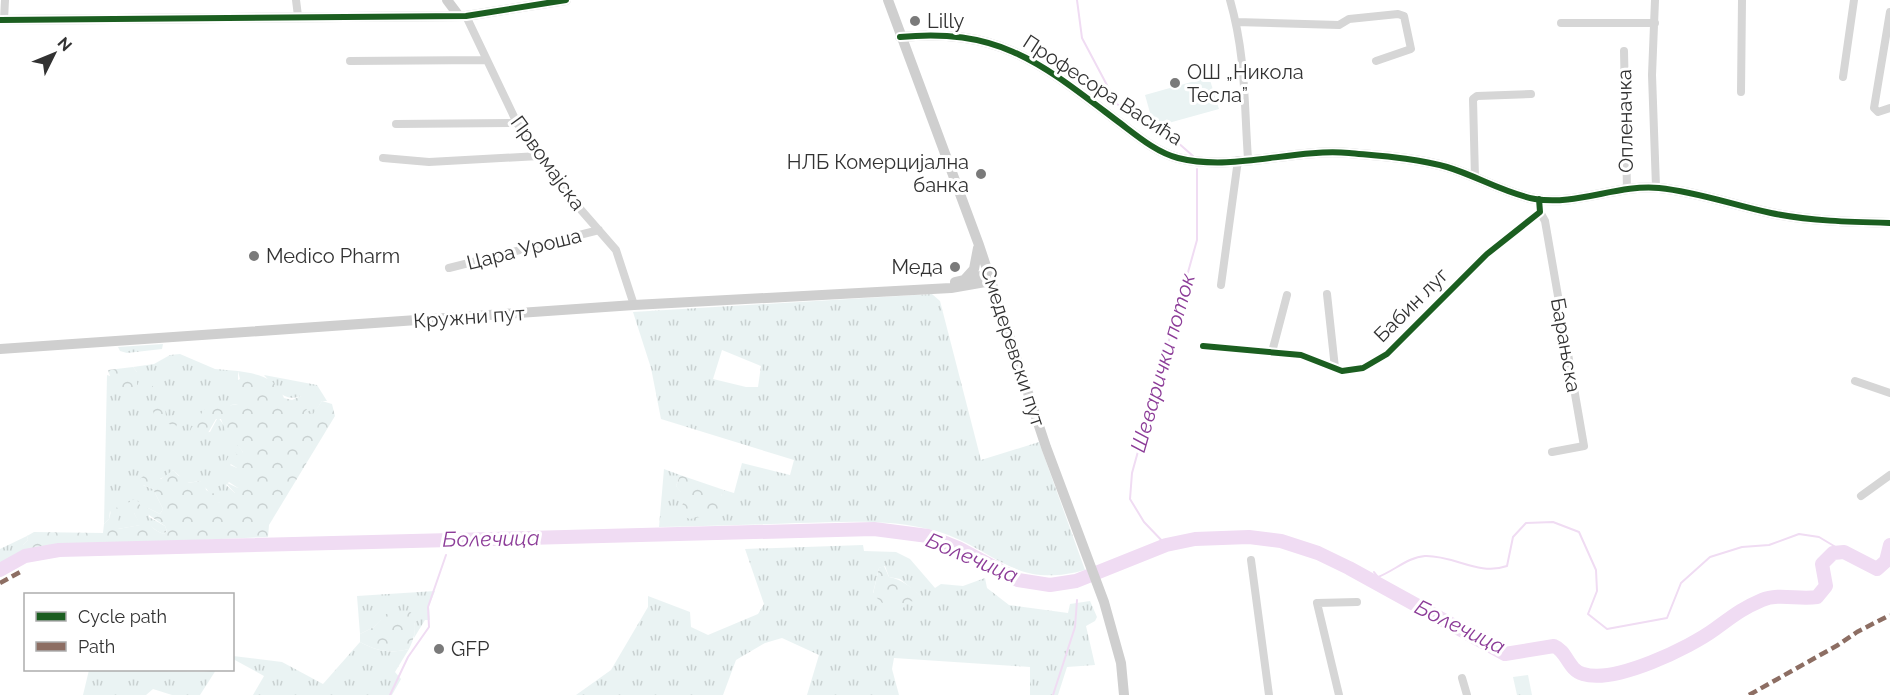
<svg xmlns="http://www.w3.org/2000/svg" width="1890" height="695" viewBox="0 0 1890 695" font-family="Raleway,sans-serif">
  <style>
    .grass { fill: url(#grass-tufts); fill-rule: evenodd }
    .forest { fill: url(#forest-crowns) }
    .green { fill: #eaf3f3 }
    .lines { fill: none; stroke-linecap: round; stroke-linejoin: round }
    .stream { stroke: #f0dcf3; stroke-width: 2 }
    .river { stroke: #f0dcf3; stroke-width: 14 }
    .street { stroke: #d6d6d6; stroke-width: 8 }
    .secondary { stroke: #cfcfcf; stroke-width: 10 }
    .quiet { stroke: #8d6e63; stroke-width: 4.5; stroke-dasharray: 9 4.5; stroke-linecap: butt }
    .cycleway-casing { stroke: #fff; stroke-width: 10 }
    .cycleway { stroke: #1b5e20; stroke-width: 6 }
    .poi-dot { fill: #7a7a7a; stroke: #fff; stroke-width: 2 }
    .labels { text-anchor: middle; stroke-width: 6; stroke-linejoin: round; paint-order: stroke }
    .poi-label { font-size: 20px; fill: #323232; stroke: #fff; text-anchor: start }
    .street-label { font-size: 20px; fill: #323232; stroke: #fff }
    .water-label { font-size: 21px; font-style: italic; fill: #8c3c98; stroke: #fff }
  </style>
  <defs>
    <pattern id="grass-tufts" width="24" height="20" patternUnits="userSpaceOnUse" patternTransform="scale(1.5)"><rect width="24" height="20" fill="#eaf3f3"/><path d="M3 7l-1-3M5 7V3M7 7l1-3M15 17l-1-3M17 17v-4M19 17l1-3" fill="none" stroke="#c9d1d1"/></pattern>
    <pattern id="forest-crowns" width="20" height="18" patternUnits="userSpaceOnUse" patternTransform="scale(1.5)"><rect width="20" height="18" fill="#eaf3f3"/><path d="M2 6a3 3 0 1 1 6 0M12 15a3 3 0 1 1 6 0" fill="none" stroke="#c9d1d1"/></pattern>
  </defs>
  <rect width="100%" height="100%" fill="#fff"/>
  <path class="grass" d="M932,294L940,301L981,460L1039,442L1085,570C1013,590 997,549 936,531C890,518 843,522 796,523C750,525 704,526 659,527L664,469L680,475L676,486L686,498L682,505L721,496L724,490L734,493L742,463L790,475L794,460L661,419L651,368L633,312ZM722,350L761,366L758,387H746L713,379Z
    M163,344L162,349L127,353L120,351L118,347Z
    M180,354L215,369L238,371C238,381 238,391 238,404L231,405L198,433L210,432L218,417L243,452L230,465L237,468L241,485L238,488L229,482L226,485L235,493V500L218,503L200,481L187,483L173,470L167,476L143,485L153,489L163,509L160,514L148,508L149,517L165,526L167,531L164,534C153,530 141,520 141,508L134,513L141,525L118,529L110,511L109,519L104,524L107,375L141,387L137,385V372L133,367L154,364L170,355Z
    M264,375L317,385L327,401H322L313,415L304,413L301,396C283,403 276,388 264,375Z
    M27,536L28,540L23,545V553L0,566V549Z
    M863,545L864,551L896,552L910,559L935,588L941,584L963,586L985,578L987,588L1009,605L1068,613L1070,604L1090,601L1097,617L1095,621L1086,626L1095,665L1067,667L1058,695H1030V667L894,658L892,669L899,695H807L819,655L782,638L765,643L736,660L723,695H576L611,670L648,607V596L690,612L691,627L708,635L758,614L764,604L745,549ZM885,566L889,577L900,579L922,597L909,601L873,593L879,568Z
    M435,591L429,606L430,620H425L414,638L415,623L387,614L374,627L360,634L357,596Z
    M360,642C377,651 390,654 409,649L395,672L401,679L392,695H253L264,676L233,659V656L282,662L323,684Z
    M89,670L203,672L216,670L200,695H172L153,689L146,695H83Z
    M1528,675L1532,695H1517L1513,677Z"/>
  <path class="forest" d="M133,367L137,372V385L153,386V391L129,394L123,387L113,385L108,370Z
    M238,371C258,374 276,377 284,398L292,400L301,396L305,398L307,409L304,413L313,414L322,401L332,404L335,416L269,525L268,537L59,546L23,553V545L28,540L27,536L34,532L103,533L104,524L109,519L112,507L119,508L118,529L140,525L134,513L128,512L125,505L134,499L139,502C144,516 147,528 164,534L167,531L165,526L146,513L148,508L160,514L163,509L153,489L143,485L140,479L149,471L161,479L173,470L179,476L185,477L188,483L200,481L205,483L206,490L217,495L218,503L226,499L235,500V493L225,482L238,488L240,481L234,474L237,468L226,461L231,452H235L237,455L243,452L225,430L221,419H216L205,438L190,431L192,427L198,425C202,397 220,409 238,404V390L229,385L240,379Z
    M154,404L165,407L166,417L174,415L179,419L174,432L177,438L175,441L170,442L166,438L171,425L166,422L160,425L157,423L152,408Z
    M680,475L724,490L721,496L724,506L719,513L690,519L681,516L679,513L685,498L676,486Z
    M884,566L889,577C901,579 913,588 922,597L919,602L909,601L903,608C888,611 883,604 873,594L879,568Z
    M409,611L414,615C416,628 415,637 409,649C390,654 377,651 360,642V634L374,627L386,614Z"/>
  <path class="green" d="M1209,77L1219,109L1154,127L1145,95Z"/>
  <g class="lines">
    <path class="stream" d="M1077,0L1082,38L1117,104L1158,135L1176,141L1193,156
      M1166,545L1144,522L1130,499L1132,473L1197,240V169
      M1374,572L1378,577C1394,571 1408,557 1425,556C1454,555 1478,576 1507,566L1513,537L1526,523L1553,522L1579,532L1596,570L1597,591L1588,614L1607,629L1667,618L1681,583L1710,557L1742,547L1769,545L1799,534L1819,537L1844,552
      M1076,581L1077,587
      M390,695L408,657L429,627L428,607L446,555
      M1053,695L1075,627L1077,600"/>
    <path class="river" d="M0,570L25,556L59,550L874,529L928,536L958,548L1018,580L1050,585L1076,581L1166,545L1195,539L1249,537L1281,541L1318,553L1349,568L1505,654L1554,646C1567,651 1568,670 1583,674C1615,684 1689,648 1715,629C1733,616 1741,609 1762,600C1779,593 1799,600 1817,597L1826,586L1822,564L1833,553L1844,552L1877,569L1886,561L1890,545"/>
    <path class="street" d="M296,0L298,16
      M1230,0C1246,56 1244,103 1248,159
      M1655,0L1652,75L1656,187
      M1890,12L1874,108L1878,112L1890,108
      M466,16L517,123L561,187L616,250L634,305
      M4,20L5,0
      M1236,22L1339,25L1349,19L1398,14L1404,16L1411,49L1376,61
      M1561,23H1655
      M1624,51L1627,190
      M350,61L486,60
      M1843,77L1854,0
      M1741,92L1742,0
      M396,124L517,123
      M383,158L429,162L539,156
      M1475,178L1473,99L1477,96L1531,94
      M1540,212L1545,221L1584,446L1552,452
      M449,268L599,230
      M1221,285L1238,160
      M1327,294L1335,368
      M1203,346L1301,355L1342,371L1363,368L1387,354L1487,254L1540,212L1539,199
      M1272,352L1287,295
      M1855,381L1890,393
      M1861,496L1890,475
      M1251,560L1269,695
      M1462,678L1467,695
      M1339,695L1317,603L1357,602"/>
    <path class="secondary" d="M447,0L459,16
      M888,0L979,245L1046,447L1104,602L1121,663L1124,695
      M0,20L466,16L566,0
      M900,37C999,27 1042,64 1116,120C1135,134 1155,152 1178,158C1234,172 1293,148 1349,153C1381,156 1416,158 1447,167C1477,176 1504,193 1535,199C1576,206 1618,184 1659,188C1698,192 1733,205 1771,213C1810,221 1850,222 1890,223
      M965,279L974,269L978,248
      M955,282L989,274
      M0,349L634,305L951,288L991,281"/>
    <path class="quiet" d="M0,583L20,572
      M1749,695L1838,645L1857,632L1890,615"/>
    <defs>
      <path id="cycleway" d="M0,20L466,16L566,0
        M900,37C999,27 1042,64 1116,120C1135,134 1155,152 1178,158C1234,172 1293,148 1349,153C1381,156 1416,158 1447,167C1477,176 1504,193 1535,199C1576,206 1618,184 1659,188C1698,192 1733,205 1771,213C1810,221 1850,222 1890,223
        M1203,346L1301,355L1342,371L1363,368L1387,354L1487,254L1540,212L1539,199"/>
    </defs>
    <use href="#cycleway" class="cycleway-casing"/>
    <use href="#cycleway" class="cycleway"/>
  </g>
  <g class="poi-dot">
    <circle cx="915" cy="21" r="6"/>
    <circle cx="1175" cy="83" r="6"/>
    <circle cx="981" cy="174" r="6"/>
    <circle cx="254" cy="256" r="6"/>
    <circle cx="955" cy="267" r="6"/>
    <circle cx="439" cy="649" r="6"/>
  </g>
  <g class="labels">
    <g class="poi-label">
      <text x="927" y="28">Lilly</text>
      <text x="1187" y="79">ОШ „Никола<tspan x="1187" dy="23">Тесла”</tspan></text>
      <text x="969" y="169" text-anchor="end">НЛБ Комерцијална<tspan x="969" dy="23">банка</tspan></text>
      <text x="266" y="263">Medico Pharm</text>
      <text x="943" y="274" text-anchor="end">Меда</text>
      <text x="451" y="656">GFP</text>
    </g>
    <g class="street-label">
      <text transform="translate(1103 90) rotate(33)" y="7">Професора Васића</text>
      <text transform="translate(1625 121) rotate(-91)" y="7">Опленачка</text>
      <text transform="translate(548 163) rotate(54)" y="7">Првомајска</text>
      <text transform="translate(524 249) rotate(-14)" y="7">Цара Уроша</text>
      <text transform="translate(1411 305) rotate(-45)" y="7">Бабин луг</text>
      <text transform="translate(469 317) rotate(-4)" y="7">Кружни пут</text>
      <text transform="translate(1566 345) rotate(80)" y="7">Барањска</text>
      <text transform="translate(1013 346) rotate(72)" y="7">Смедеревски пут</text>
    </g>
    <g class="water-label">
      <text transform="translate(1163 363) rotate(-74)" y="7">Шеварички поток</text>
      <text transform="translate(491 539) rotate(-1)" y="7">Болечица</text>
      <text transform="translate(972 558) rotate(23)" y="7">Болечица</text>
      <text transform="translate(1460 627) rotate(26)" y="7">Болечица</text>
    </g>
  </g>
  <rect x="24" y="593" width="210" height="78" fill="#ffffff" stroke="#adadad" stroke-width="1.5"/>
  <rect x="36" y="612" width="30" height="9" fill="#1b5e20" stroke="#adadad" stroke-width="1.5"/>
  <text x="78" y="623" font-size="18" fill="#323232">Cycle path</text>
  <rect x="36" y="642" width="30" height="9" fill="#8d6e63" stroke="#adadad" stroke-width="1.5"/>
  <text x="78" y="653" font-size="18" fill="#323232">Path</text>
  <g transform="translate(54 54) rotate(47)" stroke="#ffffff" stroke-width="4.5" paint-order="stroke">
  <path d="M0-4.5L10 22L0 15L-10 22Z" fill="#323232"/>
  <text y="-9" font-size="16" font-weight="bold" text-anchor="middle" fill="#323232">N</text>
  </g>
</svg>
